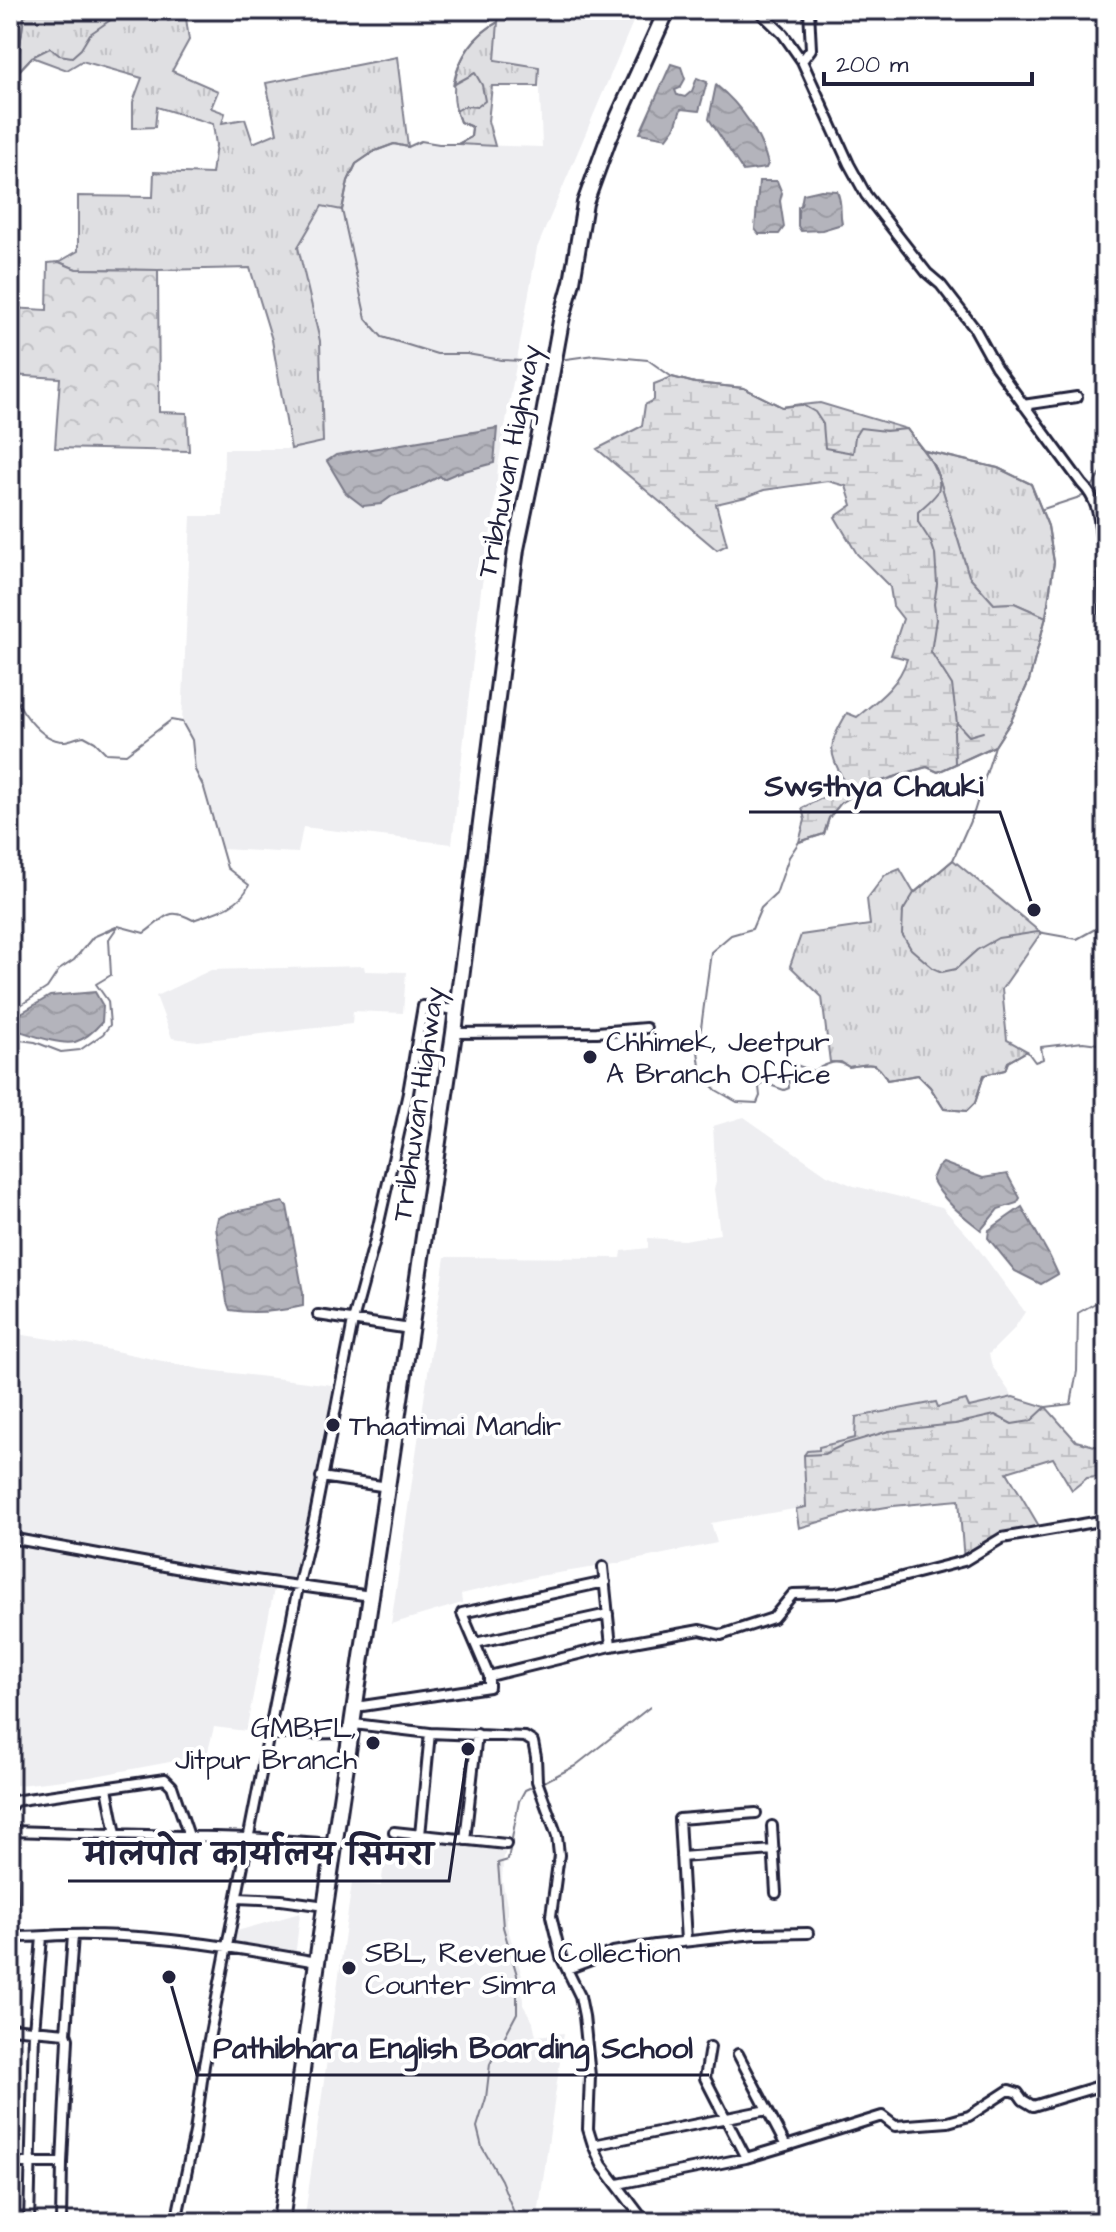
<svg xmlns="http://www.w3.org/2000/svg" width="1116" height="2232" viewBox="0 0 1116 2232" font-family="'Architects Daughter','Playpen Sans Deva',sans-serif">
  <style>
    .built { fill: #eeeef1 }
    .grass { fill: url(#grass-tufts); stroke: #80808e; stroke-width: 2 }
    .forest { fill: url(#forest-crowns); stroke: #80808e; stroke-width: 2 }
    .wetland { fill: url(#wetland-marsh); stroke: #80808e; stroke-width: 2 }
    .water { fill: url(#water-waves); stroke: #7a7a88; stroke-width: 2 }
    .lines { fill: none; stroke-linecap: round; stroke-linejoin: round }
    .stream { stroke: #7a7a88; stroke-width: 2 }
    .street-casing { stroke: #22223b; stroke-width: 14 }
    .highway-casing { stroke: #22223b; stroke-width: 20 }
    .street { stroke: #fff; stroke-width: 8 }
    .highway { stroke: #fff; stroke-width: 14 }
    .poi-dot { fill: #22223b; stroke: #fff; stroke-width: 3 }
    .labels { text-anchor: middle; stroke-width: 8; stroke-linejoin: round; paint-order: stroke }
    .street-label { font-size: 28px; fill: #22223b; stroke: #fff }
    .poi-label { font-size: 28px; fill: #22223b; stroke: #fff; text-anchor: start }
    .leader { fill: none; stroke: #22223b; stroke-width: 3 }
    .callout-dot { fill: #22223b; stroke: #fff; stroke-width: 3 }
    .callout-label { font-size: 30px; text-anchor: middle; font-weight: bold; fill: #22223b; stroke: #fff; stroke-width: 8; stroke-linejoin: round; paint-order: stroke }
  </style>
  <defs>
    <pattern id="grass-tufts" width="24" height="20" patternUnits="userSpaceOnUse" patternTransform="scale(2)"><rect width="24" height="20" fill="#dfdfe2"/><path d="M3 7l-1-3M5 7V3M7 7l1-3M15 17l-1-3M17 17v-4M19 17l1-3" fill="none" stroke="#bfbfc3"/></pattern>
    <pattern id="forest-crowns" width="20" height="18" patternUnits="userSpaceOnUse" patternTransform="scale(2)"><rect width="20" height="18" fill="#dfdfe2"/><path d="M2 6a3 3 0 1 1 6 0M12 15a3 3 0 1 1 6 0" fill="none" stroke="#bfbfc3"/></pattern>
    <pattern id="wetland-marsh" width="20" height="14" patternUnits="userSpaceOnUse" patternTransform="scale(2)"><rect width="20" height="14" fill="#dfdfe2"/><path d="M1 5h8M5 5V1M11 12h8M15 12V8" fill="none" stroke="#bfbfc3"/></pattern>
    <pattern id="water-waves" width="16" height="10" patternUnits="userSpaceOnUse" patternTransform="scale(2)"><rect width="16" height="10" fill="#b4b4bc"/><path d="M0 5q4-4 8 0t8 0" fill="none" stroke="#9a9aa2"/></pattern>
  </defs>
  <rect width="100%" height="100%" fill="#fff"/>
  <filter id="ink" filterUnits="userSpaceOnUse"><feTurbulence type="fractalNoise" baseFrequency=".0125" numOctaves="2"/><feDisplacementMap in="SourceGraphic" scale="16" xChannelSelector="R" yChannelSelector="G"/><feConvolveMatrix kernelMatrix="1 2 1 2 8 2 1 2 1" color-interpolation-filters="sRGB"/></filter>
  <g filter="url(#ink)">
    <path class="built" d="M501,10H638L537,248L498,466L495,506L481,590L452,844L303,827L298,853L221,849L204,788L195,770L192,740L182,722L191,516H223L224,449H291L323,441L320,341L298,247L322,206L342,209L348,181L356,164L375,151L394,144L408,147L421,141L439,144L542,147L539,67L495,60L498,22Z
      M364,966L365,971L406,972L403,1013L353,1011L352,1024L198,1041L172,1038L156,996L211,970Z
      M744,1117L827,1175L854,1186L942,1207L972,1240L1025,1312L1013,1330L989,1354L992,1366L1013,1397L969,1407H937L935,1402L856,1417L855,1438L820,1446L819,1450L807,1451L806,1507L711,1523L717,1543L615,1564L539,1576L461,1594L462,1603L391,1624L445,1257L621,1258L622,1251L648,1248V1238L684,1240L720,1234L714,1189L716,1182L713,1126Z
      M10,1333L77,1343L200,1369L340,1386L298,1587L275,1584L246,1731L214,1727L207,1755L90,1777L10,1786Z
      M388,1834L420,1835L507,1846L503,1861L502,1881L507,1905V1926L522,1976L523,2005L533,2022L536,2036L564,2033L537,2222H304L352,1883L381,1886Z
      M300,1913L295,1958L227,1946L230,1933Z"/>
    <path class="grass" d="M31,10H161L168,21L186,18L189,40L172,71L218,91L211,108L225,113L222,123L245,119L253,143L277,133L266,83L397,57L408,147L394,144L375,151L356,164L348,181L342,210L322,206L298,247L320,341L323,442L291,449L272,340L250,268L158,270L76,269L59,262L78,251V196L153,197L154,172L212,174L216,145L213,124L157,107L155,127L133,128V102L142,78L82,61L67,70L32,57L16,74L24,17Z
      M498,22L495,60L539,67L538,86H492L488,121L495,146L458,144L471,137L472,127L460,122C444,83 462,42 498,22Z
      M922,450L998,468L1031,484L1048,526L1054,562L1046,617L1014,603L994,604L969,576L940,481Z
      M953,860L1041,933L1002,989L1007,1040L1027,1051L1008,1062L1005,1070L984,1075L975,1103L967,1111L944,1109L930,1087L918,1075L887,1080C876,1059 870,1064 849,1067L841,1062H830L822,997L790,966L801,935L870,925L867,899L885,875L900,869L914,893Z"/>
    <path class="forest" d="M59,262L76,269L158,270L159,412L187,413L189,451L55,448L60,378L10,375V308L47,310L48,263Z"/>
    <path class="wetland" d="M672,377L695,383L744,388L782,407L820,403L907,429L932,463L940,481L969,576L994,604L1014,603L1046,617L1029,681L1011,721L995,746L938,772L927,767L916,770L879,782L857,793L841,803L829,818L824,834L799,842L805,820L802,808L846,786C829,750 826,749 847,713L857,717C878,700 899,685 907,659L891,655L903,619L893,606L890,587L857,554L835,517L852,505L846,486L828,481L764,490L746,497L716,504L727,545L717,550L597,449L642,426L645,405L654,400V384Z
      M1013,1397L1046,1407L1076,1441L1106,1449V1476L1087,1478L1072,1490L1053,1458L1007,1472L1042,1531L1002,1538L964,1561L959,1500L893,1506L850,1513L799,1528L796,1509L806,1507L804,1455L807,1451L819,1450V1447L855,1438L856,1417L936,1402L938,1407L966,1400L969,1407Z"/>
    <path class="water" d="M671,64L681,67L685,79L680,88L675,90L677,95L685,97L692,91L697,78L707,82L699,111L681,109L675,127L667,138L640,133Z
      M716,85C741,105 760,133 768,164L766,168L743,171L709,119Z
      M759,181H777L782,193L780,201L784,227L779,234H759L755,229Z
      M821,190L837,191C843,205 839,211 842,224L822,230L801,231L798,226V207L801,205L803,194Z
      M497,428L494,463L457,473L443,479L440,476L417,488L392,496L381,504L363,506L346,493L327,461L336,455Z
      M95,992L103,1006L102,1022C95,1030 86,1039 75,1042C59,1046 27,1033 10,1028V1021L21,1013L50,996Z
      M943,1163L983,1178L1007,1174L1020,1198L1017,1203L998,1209L981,1230C962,1215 943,1201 932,1179L937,1168Z
      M283,1202L287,1206L303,1293V1306C281,1311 253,1314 230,1310L227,1302L216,1227L218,1218L229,1213Z
      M1022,1207L1050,1257L1058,1274L1041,1284L1015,1271L988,1238L989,1230Z"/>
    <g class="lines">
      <path class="stream" d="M501,10L498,22C472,36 459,58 453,85L475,73L482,85L485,101L477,107L465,106L456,111L460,122L472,127L471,137L458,144H439L421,141L408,147L394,144L375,151L356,164L348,181L342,210L366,319L382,337L437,354H467L502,360L522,361L530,356L549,360
        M16,74L32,57L50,48L59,55L72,57L81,49L90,34L125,10
        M10,92L14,89L24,17L31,10
        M559,360L595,355L648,360L672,377L695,383L744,388L782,407L801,404L815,412L823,424L825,448L853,453L855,436L860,428L886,431L907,429C917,444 948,474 937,493C932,500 924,506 918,512V522L931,542L935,554L937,584L934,604L936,619L931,652L952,685L957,723L969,736L983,732
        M924,451L998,468L1031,484L1048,526L1054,562L1046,617L1029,681L1011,721L995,746L974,812L953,860L914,893L903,911L902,934L911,949L933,968L942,972L956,969L977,950L998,938L1038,932L1077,939L1106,923
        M1090,490L1106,465
        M1043,509L1086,495
        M10,683C16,705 39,742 65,741C71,740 78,737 84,736L95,742L106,753L126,754L171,720L182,722L192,740L195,770L204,788L227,868L249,885C241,906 213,913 193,920C167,906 166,918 144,933L118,926L109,939L111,975L96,984L108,1001L110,1025L103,1034L80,1050L61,1052L35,1042L12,1039L10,1044
        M995,746L938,772L927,767L916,770L879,782L857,793L841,803L829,818L824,834L799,842L789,857L776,894L761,908L752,929L731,935L711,952L698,1051L701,1074L716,1090L737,1102L757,1103L760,1096L759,1087L764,1083L784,1090L789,1088L788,1078L796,1065L813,1071C827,1064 835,1058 849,1067C870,1064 876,1059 887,1080L918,1075L930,1087L944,1109L967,1111L975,1103L984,1075L1005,1070L1008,1062L1027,1051L1035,1062L1043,1059L1041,1047L1083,1042L1106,1045
        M955,763L954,732L957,723
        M10,1012L47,988L59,970L74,960L93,937L116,927
        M804,1455L824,1454L845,1444L889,1431L955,1424L995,1415L1012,1424L1031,1421L1046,1407L1071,1404L1077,1371L1078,1313L1106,1297
        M540,1784L575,1766L650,1707
        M514,2222L515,2215L501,2180L482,2147L477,2127L486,2098L490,2064L517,2013V1975L503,1927L498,1863L508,1860L519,1801L525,1790L534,1786"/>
      <defs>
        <path id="street" d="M758,10L783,34L802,61L849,164L866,195L927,273L941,285L975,329L996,367L1082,484C1102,504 1099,527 1103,554L1106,555
          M802,61L811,49L809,10
          M1023,405L1077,397
          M1103,554L1106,648
          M454,1033L597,1032L646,1028
          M318,1315L410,1329
          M321,1477L388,1487
          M10,1538L198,1572L371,1596
          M603,1567L611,1646
          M475,1643L608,1614
          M489,1676L462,1613L605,1582
          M356,1707L489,1687V1676L611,1646L700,1630L721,1635L773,1618L793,1594L836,1593L859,1588L964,1561L1002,1538L1106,1520
          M354,1724L430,1733L525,1737L533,1742L536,1757L537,1781L557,1836L559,1855L551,1916L561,1957L580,1996L584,2016L590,2076L588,2129L593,2145L602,2165L645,2222
          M270,1734L351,1733
          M107,1788L116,1834
          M10,1807L15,1801L20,1800L165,1779L172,1786L189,1836
          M772,1826L776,1893
          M10,1831L249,1838L334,1844
          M394,1832L506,1844
          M420,1835L430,1733
          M465,1840L477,1734
          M681,1857L774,1850
          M237,1898L281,1900L326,1906
          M13,1937C39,1937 66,1934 92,1935C168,1936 243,1949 317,1962
          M686,1941L679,1819L756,1813
          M10,1958L13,1937L10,1827
          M567,1969L613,1952L655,1945L754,1934L808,1933
          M10,2028L66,2033L73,1935
          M710,2047L705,2078L746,2158
          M593,2145L767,2110
          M786,2146L882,2116L895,2126L948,2122L969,2116L1009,2090L1018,2093L1023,2100L1033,2106L1106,2084
          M10,2163H62
          M618,2184L746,2158L786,2146L738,2054
          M29,2222L34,2031L42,1937
          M61,2222L62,2163L68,2039L66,2033
          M176,2222L195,2132L204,2065L227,1946L298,1587L314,1520L353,1321L375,1240L408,1093L423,1006L457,1010"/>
        <path id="highway" d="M281,2222L317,1962L454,1033L516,549L543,420L561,321L572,282L585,203L608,140L667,10"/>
      </defs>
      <use href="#street" class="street-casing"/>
      <use href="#highway" class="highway-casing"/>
      <use href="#street" class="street"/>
      <use href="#highway" class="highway"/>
    </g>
  </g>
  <g class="poi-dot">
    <circle cx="590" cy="1057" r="8"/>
    <circle cx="333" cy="1425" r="8"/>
    <circle cx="373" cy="1743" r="8"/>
    <circle cx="349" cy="1968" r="8"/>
  </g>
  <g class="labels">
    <g class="street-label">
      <text transform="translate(508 461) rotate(-79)" y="10">Tribhuvan Highway</text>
      <text transform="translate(417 1104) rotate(-82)" y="10">Tribhuvan Highway</text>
    </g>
    <g class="poi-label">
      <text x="606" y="1051">Chhimek, Jeetpur<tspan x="606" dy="32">A Branch Office</tspan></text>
      <text x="349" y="1435">Thaatimai Mandir</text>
      <text x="357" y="1737" text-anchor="end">GMBFL,<tspan x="357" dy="32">Jitpur Branch</tspan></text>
      <text x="365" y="1962">SBL, Revenue Collection<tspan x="365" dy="32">Counter Simra</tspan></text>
    </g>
  </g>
  <path class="leader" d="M1034 910L1000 812H749M468 1749L449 1881H68M169 1977L197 2075H709"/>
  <g class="callout-dot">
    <circle cx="1034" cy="910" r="8"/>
    <circle cx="468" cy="1749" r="8"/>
    <circle cx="169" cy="1977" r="8"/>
  </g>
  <g class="callout-label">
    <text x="874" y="796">Swsthya Chauki</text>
    <text x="259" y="1865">मालपोत कार्यालय सिमरा</text>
    <text x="453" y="2058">Pathibhara English Boarding School</text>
  </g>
  <rect width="1116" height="2232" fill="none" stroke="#fff" stroke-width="40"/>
  <rect x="20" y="20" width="1076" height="2192" fill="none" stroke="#22223b" stroke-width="3" filter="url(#ink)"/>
  <path d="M824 72v12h208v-12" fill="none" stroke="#22223b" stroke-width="4"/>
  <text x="836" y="72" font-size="24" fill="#22223b" stroke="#ffffff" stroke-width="6" paint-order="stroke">200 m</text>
</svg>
